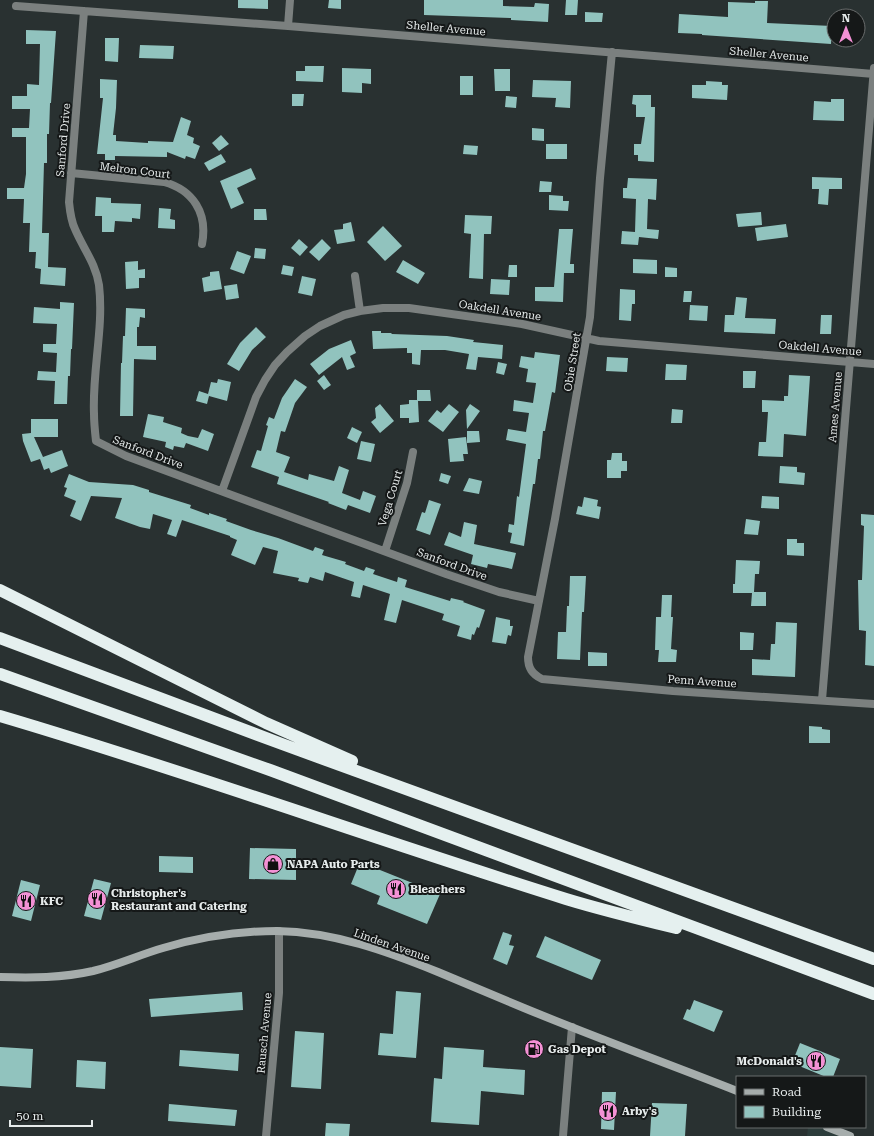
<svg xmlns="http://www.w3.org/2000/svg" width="874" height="1136" viewBox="0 0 874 1136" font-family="'Roboto Serif',serif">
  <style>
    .built { fill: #2c3c3b }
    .building { fill: #91c3be }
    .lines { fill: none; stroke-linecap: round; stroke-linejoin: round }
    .minor { stroke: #7b807f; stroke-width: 8 }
    .secondary { stroke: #a6adac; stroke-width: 8 }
    .motorway { stroke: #e5f0ef; stroke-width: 12 }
    .labels { text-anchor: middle; stroke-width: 4; stroke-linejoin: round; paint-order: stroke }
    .street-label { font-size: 11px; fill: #e6ebeb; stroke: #151818 }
    .poi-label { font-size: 11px; font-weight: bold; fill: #e6ebeb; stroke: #151818; text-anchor: start }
  </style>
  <rect width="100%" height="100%" fill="#293131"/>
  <path class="built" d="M808,1127H827L850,1136H807Z"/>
  <path class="building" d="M238,0H268V9L238,8Z
    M329,0H341V9L328,8Z
    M424,0H503V6L534,7L535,3L549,4L548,22L511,20V18L424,15Z
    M566,0H578L577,15H565Z
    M755,1H768L767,23L832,26L831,44L702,35V34L678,33L679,14L728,17V2L755,3Z
    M585,12L603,13L602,22H585Z
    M26,30L56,31L51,103H50L49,134H47V163H44L42,233H49L48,267L66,268L65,286L40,284L41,269L35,268L36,252H29L30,223H23L24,199H7V188H24L26,174V137H12V128H29L30,109H12V96H27V84L39,85L40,44H26Z
    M105,38H119L118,62L105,61Z
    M140,45L174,46L173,59L139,58Z
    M305,66H324L323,82L296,81V71H305Z
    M342,68L371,69V84L362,83V93L342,92Z
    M494,69H510V91H495Z
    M460,76H473V95H460Z
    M100,79L117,80L116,108L113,135H116V141L148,143V141L173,142L181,117L191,121L187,135L194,138L193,143L200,146L195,159L186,156L185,159L167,152V157L115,156V160H105V154H97L103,98H100Z
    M533,80L571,81L570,108L555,107L556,98L532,97Z
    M706,81L722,82V85H728L727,100L692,98V85H706Z
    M292,94H304L303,106H292Z
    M633,95H651V107H655L654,162L638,161V155H634V144H641L645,117H636V105L632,104Z
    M506,96L517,97L516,108L505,107Z
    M831,99H844V121L813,120L814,101L831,102Z
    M532,128L544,129V141L532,140Z
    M221,135L229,144L219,151L212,143Z
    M546,144H567V159H546Z
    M464,145L478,146L477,155L463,154Z
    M221,154L226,162L209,171L204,163Z
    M251,168L256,179L237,188L244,203L231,209L220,181Z
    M812,177L842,178V189H829L828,205L818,204L819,189H812Z
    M628,178L657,179L656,200L648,199L647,229L659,230L658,239L639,237L638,245L621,244L622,231L635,232L636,199L623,198V188H627Z
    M540,181L552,182L551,192H539Z
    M549,195L563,196V201H569L568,211L549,210Z
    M96,197L111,198V203L141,204L140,219L132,218V222L115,221L114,232H102V216H95Z
    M159,208L171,209L170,219L175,220V229L158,228Z
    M254,209H266L267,220H254Z
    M761,212L762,225L738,227L736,214Z
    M465,215L492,216L491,234H484L483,279L469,278L471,234L464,233Z
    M351,222L355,241L337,244L334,230L343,229V224Z
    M786,224L788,237L757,241L755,228Z
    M383,226L402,246L385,261L367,242Z
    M559,229H573L570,264H574V273H564L563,302L535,301V287H554Z
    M299,239L308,247L300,256L291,248Z
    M322,239L331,248L319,261L309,252Z
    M255,248L266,249L265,259L254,258Z
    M237,251L251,256L244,274L230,269Z
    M633,259L657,260V274L633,273Z
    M403,260L425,273L418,284L396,272Z
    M138,261V270L145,269V278H139V288L126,289L125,262Z
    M283,265L294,267L292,276L281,274Z
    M509,265H517V277H508Z
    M665,267L677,268V277H665Z
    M219,271L222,289L204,292L202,278L210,276V272Z
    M302,276L316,279L312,296L298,293Z
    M491,279L510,280L509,295L490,294Z
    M237,284L239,298L226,300L224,286Z
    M620,289L635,290V304H632L631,321L619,320Z
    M684,291H692L691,302H683Z
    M736,297L747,298L745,318L776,319L775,334L724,332L725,315H734Z
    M60,302L74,303L72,349H71L70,376H68L67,404H54L55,381L37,380L38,371L56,372L57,353L43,352V344H56L57,324L33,323L34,307L60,309Z
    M690,305L708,306L707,321L689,320Z
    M126,308L145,309V318L140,317L139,327H137V346H156V360L134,359L133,416H120L121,363H122L123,336H125Z
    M821,315H832L831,334H820Z
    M256,327L266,337L252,350L239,371L227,364L240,343Z
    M372,331H381V333H391L392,334L447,336L474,340L473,342L503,345L502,359L478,357L476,370L466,369L469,354L445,350H421L420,365L412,364V353H407V348L373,349Z
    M351,340L356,353L350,356L355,367L347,370L342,357L319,375L310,364L329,349Z
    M535,352L560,355L555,393L552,392L545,431H543L540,459H538L535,484H533L524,546L510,543L512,533L508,532L509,524L514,525L517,496L519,497L526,444L506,440L508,429L526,432L529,413L513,411L514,400L533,403L536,383L526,382L528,369L519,367L521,356L534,358Z
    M607,357L628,358L627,372L606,371Z
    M498,362L507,364L504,375L496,373Z
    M666,364L687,365L686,380H665Z
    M743,371H756L755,388H743Z
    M324,375L331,385L324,390L317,381Z
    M789,375L810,376L806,436L784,434L783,457L758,456L759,442H766L768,412H762V400L784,401V396H788Z
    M218,379L231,382L227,401L209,396L207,404L196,401L199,391L208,394L211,382L217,383Z
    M295,379L307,387L295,403L285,432L281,431L276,452L290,457L284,472L308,480L309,474L334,481L339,466L349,470L342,493L360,500L363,491L376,496L370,513L348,505L346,510L328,503L329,502L277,484L279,477L251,467L257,450L261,451L268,426L266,425L269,417L274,419L282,398Z
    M417,390H430L431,401H418L419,422L409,423V418H400V405L409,404V400H417Z
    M380,404L394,421L380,433L371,422L376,418L375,408Z
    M449,404L459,412L443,432L428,421L437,410L441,413Z
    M470,404L480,411L467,429L466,410Z
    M672,409L683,410L682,423H671Z
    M148,414L164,417L163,422L182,428L181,433L188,436L198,438L202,429L214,434L208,451L186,443L184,448L174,446L173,450L165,447L166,442L143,437Z
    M31,419H58V437H34L43,457L62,450L68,466L51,473L49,468L44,470L40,459L31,462L23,441L22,434L31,433Z
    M352,427L362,432L357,443L347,438Z
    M467,431H479L480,442L467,443Z
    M466,437L468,454H463L464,461L450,462L448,439Z
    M361,441L375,444L371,462L357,459Z
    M612,453H622V461H627V471H621V478H607V460H611Z
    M780,466L797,467V472L805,473L804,485L779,483Z
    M441,473L451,476L448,484L439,481Z
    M69,474L89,482L133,485L149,490V492L191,505L190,508L209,515V513L227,519L226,521L251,530L278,538L313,551L315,547L324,550L322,555L346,562L345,564L364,571L366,567L375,570L373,574L397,582L398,577L407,580L405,587L450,601L451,598L464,601L463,602L485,610L479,628L477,627L474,635L472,634L471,640L457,636L460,626L442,620L444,614L402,600L396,623L384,620L390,594L363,585L360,598L351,596L354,582L325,572L323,581L310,577L308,583L298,581L299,578L273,573L278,551L263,547L255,565L231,555L237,540L230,537V536L182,520L176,537L167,534L172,520L153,514L150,529L140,527L115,518L122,498L91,496L81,521L70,516L76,501L64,496L67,488L64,487Z
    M469,478L482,481L479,494L463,491Z
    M762,496L779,497V509L761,508Z
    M584,497L598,500L597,506L601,507L599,519L576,514L578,506L582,507Z
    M429,500L441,504L430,535L416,530L422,512L425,513Z
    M861,514L874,515V666L865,665L866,631L859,630L858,580H862L864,526L861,525Z
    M746,519L760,521L758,535L744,534Z
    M464,522L477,525L474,544L516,553L512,569L488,564L487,568L471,564L473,555L444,545L449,532L461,537Z
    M787,539H797V543H804V556L787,555Z
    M736,560L760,561L759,574H755L754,592H766V606H751L752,593H733V584H735Z
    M570,576H586L584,612H582L580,660L557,659L558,632H566L567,606H569Z
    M662,595H672L671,617H673L671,649L677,650L676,662H658L659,650H655L656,617H661Z
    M496,617L510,620V626H513L511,636L508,635L506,644L492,642Z
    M776,622L797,623L795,677L752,675V659L770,660L771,644H775Z
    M740,632L754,633L753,650H740Z
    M588,652L607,653V666H588Z
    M809,726L822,727V729L830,730V743H809Z
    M250,848L296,849V880L249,879Z
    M159,856L193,857V873L159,872Z
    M360,862L440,894L427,924L377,904L380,896L351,884Z
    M94,879L111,883L101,920L84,916Z
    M21,880L40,885L31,921L12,916Z
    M503,932L512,935L509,945L514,946L507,965L493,959Z
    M545,936L601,960L592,980L536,957Z
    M396,991L421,993L416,1058L378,1055L380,1033L393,1034Z
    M242,992L243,1010L151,1017L149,999Z
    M694,1000L723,1011L714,1032L683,1019L687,1009L690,1010Z
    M295,1031L324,1033L321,1089L291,1087Z
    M536,1041L542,1051L532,1057L526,1046Z
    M800,1043L840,1059L833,1077H826L792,1063Z
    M0,1047L33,1049L31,1088L0,1086Z
    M444,1047L484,1050L483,1067L525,1070L524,1095L481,1091L479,1125L431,1122L434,1078L442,1079Z
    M180,1050L239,1054L238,1071L179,1066Z
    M77,1060L106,1062L105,1089L76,1087Z
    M602,1092H616L614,1130L601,1129Z
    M652,1103L687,1104L685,1136H650Z
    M169,1104L237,1110L235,1126L168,1121Z
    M326,1123L350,1124L349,1136H325Z"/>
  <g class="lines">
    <path class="minor" d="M16,6L288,26L874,74
      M84,11L69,202C70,212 71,221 75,229C83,248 96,264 99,285C104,328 92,371 94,414C94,423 95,432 96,441L126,456L446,574L499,592L539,601
      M288,26L290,0
      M612,52L600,178L590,317L555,519L528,657C528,668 532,674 542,679L673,691L874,704
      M71,173L164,182C193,190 208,213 202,244
      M355,276L360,311
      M222,491L256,397L265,380L275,365L287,352L305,336L320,326L344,315L360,311L383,308H409L522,324L599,341L874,364
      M385,551L407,483L413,452
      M822,700L874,68
      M266,1136L279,993V931
      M563,1136L572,1027"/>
    <path class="secondary" d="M0,977C31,978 62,978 93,971C117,965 139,955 163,948C200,937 239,931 277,931C334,932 386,951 438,972C466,984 495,996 524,1008C594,1037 666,1063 737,1091
      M827,1127L850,1136"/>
    <path class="motorway" d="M0,590L266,723L352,761
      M0,638L282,744L874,959
      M0,674L270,770L874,994
      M0,716C190,772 377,840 566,899C602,910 639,919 676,928"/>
  </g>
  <defs>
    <symbol id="shop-disc" viewBox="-11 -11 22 22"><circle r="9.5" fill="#f391d5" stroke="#151818"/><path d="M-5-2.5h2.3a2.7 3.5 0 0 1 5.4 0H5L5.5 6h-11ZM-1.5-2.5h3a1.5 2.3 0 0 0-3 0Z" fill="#111"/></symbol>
    <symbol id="restaurant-disc" viewBox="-11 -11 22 22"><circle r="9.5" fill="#f391d5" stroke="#151818"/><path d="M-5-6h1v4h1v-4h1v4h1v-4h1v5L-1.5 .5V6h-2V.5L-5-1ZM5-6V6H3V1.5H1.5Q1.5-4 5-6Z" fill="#111"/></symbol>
    <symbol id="fuel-disc" viewBox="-11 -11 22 22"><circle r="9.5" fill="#f391d5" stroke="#151818"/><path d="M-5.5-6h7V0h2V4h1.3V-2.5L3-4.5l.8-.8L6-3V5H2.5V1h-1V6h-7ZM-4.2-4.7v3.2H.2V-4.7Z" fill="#111"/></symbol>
  </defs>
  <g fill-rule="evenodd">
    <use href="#shop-disc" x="262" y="853" width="22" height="22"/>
    <use href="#restaurant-disc" x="385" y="878" width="22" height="22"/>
    <use href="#restaurant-disc" x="86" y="888" width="22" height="22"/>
    <use href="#restaurant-disc" x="15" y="890" width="22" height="22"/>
    <use href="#fuel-disc" x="523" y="1038" width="22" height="22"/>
    <use href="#restaurant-disc" x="805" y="1050" width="22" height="22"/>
    <use href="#restaurant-disc" x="597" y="1100" width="22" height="22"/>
  </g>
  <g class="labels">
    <g class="street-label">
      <text transform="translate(446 28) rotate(5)" y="4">Sheller Avenue</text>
      <text transform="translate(769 54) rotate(5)" y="4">Sheller Avenue</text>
      <text transform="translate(63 140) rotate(-85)" y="4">Sanford Drive</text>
      <text transform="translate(135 170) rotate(7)" y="4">Melron Court</text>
      <text transform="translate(500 310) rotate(9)" y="4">Oakdell Avenue</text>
      <text transform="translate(820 348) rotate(5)" y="4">Oakdell Avenue</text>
      <text transform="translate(572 362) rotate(-81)" y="4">Obie Street</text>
      <text transform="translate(835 407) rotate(-85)" y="4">Ames Avenue</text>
      <text transform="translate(148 452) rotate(21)" y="4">Sanford Drive</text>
      <text transform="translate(390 498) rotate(-73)" y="4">Vega Court</text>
      <text transform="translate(452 564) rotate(20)" y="4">Sanford Drive</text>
      <text transform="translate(702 681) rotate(4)" y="4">Penn Avenue</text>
      <text transform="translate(392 945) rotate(19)" y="4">Linden Avenue</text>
      <text transform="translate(264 1033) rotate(-85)" y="4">Rausch Avenue</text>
    </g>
    <g class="poi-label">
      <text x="287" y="868">NAPA Auto Parts</text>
      <text x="410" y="893">Bleachers</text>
      <text x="111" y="897">Christopher's<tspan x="111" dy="13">Restaurant and Catering</tspan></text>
      <text x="40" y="905">KFC</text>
      <text x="548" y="1053">Gas Depot</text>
      <text x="802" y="1065" text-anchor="end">McDonald's</text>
      <text x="622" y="1115">Arby's</text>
    </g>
  </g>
  <rect x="736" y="1076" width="130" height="52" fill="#151818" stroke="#696c6c"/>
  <rect x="744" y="1089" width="20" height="6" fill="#a6adac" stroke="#696c6c"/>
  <text x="772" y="1096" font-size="12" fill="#e6ebeb">Road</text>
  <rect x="744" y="1106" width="20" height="12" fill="#91c3be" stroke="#696c6c"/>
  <text x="772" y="1116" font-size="12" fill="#e6ebeb">Building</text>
  <g transform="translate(846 28)"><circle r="19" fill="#151818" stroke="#696c6c"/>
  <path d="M0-3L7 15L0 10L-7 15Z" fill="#f391d5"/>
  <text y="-6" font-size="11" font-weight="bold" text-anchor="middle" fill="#e6ebeb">N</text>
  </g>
  <path d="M10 1120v6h82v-6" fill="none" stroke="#e6ebeb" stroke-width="2"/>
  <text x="16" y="1120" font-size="12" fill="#e6ebeb" stroke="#151818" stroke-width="3" paint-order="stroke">50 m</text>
</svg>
